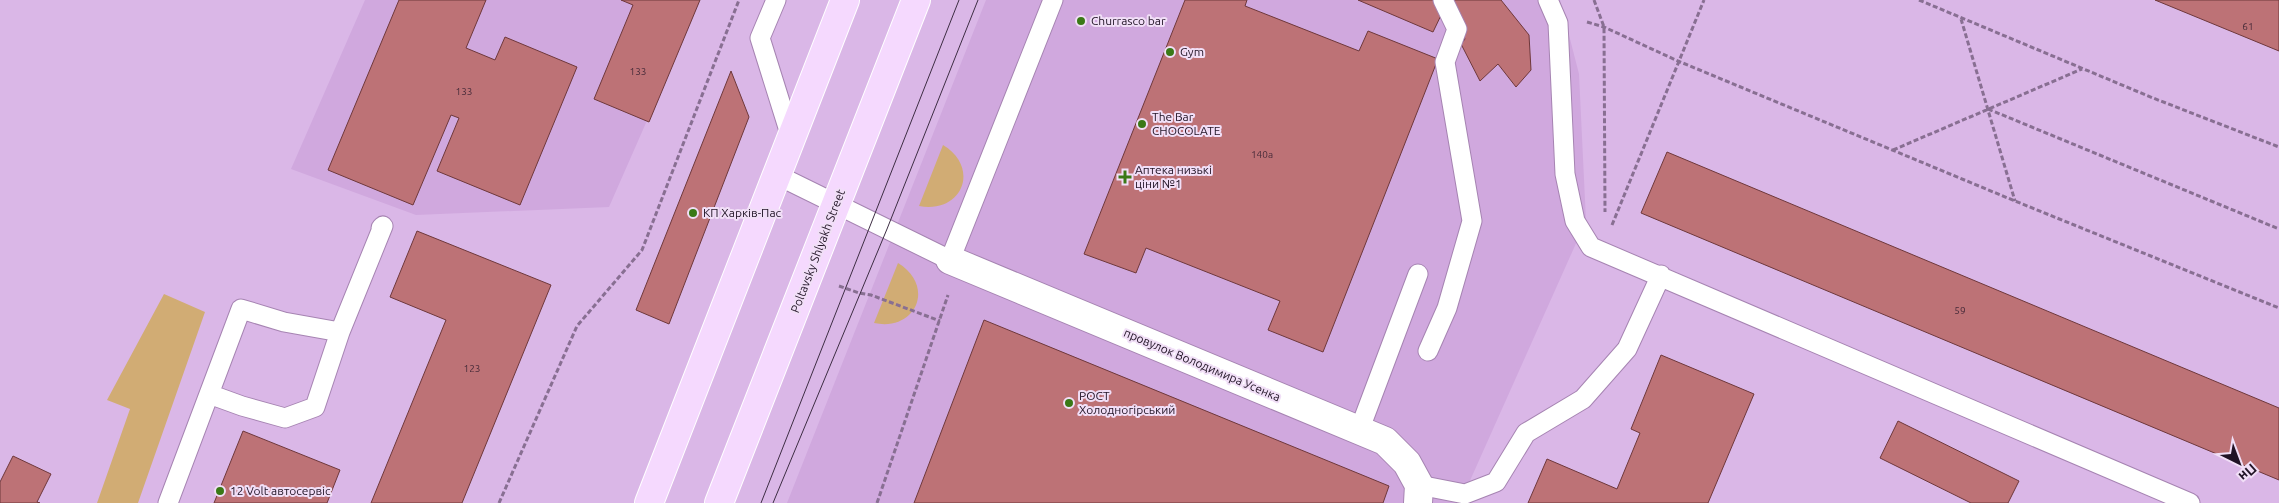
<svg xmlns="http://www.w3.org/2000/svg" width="2279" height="503" viewBox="0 0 2279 503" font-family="Ubuntu,sans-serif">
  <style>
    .built { fill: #d0a8de }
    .green { fill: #d1ac74 }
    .building { fill: #bd7276; stroke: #6e383b }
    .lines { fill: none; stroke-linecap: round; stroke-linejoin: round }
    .service-casing { stroke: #a684b2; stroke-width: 21 }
    .minor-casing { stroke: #a684b2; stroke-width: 30 }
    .primary-casing { stroke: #fff; stroke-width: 30 }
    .path { stroke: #886f92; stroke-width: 3; stroke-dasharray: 5 2.5; stroke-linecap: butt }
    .service { stroke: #fff; stroke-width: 19 }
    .minor { stroke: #fff; stroke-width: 28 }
    .primary { stroke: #f5d9fe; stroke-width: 28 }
    .tram { stroke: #3d2d43; stroke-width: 1 }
    .poi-dot { fill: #3a7917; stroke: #f1dff7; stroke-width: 2 }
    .labels { text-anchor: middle; stroke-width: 4; stroke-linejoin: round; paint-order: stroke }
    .number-label { font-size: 10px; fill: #472b39 }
    .poi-label { font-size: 12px; fill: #201325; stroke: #f1dff7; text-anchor: start }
    .street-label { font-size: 12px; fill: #201325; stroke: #f1dff7 }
  </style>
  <rect width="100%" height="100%" fill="#dab7e7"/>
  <path class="built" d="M365,0H700L609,207L416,215L291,169Z
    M986,0H1560L1579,74L1586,221L1460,503H787Z"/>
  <path class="green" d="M943,145C981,168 962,214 919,206Z
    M898,263C936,286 916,332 874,323Z
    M164,294L205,312L138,503H97L130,409L107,400Z"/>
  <path class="building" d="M399,0H486L466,48L495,60L505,37L577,67L520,205L437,171L459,118L451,115L413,205L328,170Z
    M621,0H700L649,122L594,99L633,5Z
    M1185,0H1247L1245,6L1359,51L1368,31L1438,59L1323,352L1268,330L1280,301L1146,248L1136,273L1084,254Z
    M1358,0H1440L1444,9L1433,32Z
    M1446,0H1501L1529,35L1531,70L1516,87L1498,64L1480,81L1461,44L1465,39Z
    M2155,0H2279V51Z
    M731,71L749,117L669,324L636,310Z
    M1667,152L2279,408V480L1641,213Z
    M417,231L551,285L462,503H371L446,320L390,297Z
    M984,320L1389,486L1383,503H914Z
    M1661,355L1754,394L1708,503H1528L1547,459L1617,489L1640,433L1631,429Z
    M1898,421L2019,481L2008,503H1971L1880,458Z
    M243,431L340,470L327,503H214Z
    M13,456L51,474L37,502L40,503H0V482Z"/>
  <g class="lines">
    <defs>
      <path id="service" d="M776,0L760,38L791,137
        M1548,0L1558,23L1565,174L1575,221L1591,247L2190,503
        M777,175L950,260L1053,0
        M340,332L383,226L381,228
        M1428,351L1447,308L1472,221L1445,62L1457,29L1443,0
        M1359,431L1418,274
        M1419,485L1465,494L1496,482L1526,433L1583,399L1627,349L1661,275
        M168,503L241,309L284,322L340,332L315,407L285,418L242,406L209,394"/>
      <path id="minor" d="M950,260L1385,441L1407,463L1419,485L1418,503"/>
      <path id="primary" d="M649,503L845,0
        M719,503L916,0"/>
    </defs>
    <use href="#service" class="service-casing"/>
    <use href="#minor" class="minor-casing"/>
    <use href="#primary" class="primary-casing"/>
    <path class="path" d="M1594,0L1604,27L1605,212
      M1919,0L2153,98L2279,147
      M1961,19L2015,201
      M1587,22L1604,27L1678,61L2015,201L2279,308
      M1988,109L2279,229
      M1893,150L2082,69
      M1612,225L1704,0
      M839,286L859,293L871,295L940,321
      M499,503L577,326L642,250L739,0
      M877,503L948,295"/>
    <use href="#service" class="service"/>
    <use href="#minor" class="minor"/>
    <use href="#primary" class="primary"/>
    <path class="tram" d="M761,503L959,0
      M773,503L887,229L978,0"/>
  </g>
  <g class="poi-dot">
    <circle cx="1081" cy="21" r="5"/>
    <circle cx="1170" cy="52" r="5"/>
    <circle cx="1142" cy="124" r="5"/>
    <path d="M1122.5 169.5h5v5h5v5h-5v5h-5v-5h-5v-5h5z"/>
    <circle cx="693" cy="213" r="5"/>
    <circle cx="1069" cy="403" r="5"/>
    <circle cx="220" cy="491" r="5"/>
  </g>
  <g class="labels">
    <g class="number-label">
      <text x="2248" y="30">61</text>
      <text x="638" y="75">133</text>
      <text x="464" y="95">133</text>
      <text x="1262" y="158">140а</text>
      <text x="1960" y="314">59</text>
      <text x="472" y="372">123</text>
    </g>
    <g class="poi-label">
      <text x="1091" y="25">Churrasco bar</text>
      <text x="1180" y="56">Gym</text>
      <text x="1152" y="121">The Bar<tspan x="1152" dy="14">CHOCOLATE</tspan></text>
      <text x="1135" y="174">Аптека низькі<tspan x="1135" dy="14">ціни №1</tspan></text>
      <text x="703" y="217">КП Харків-Пас</text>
      <text x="1079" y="400">РОСТ<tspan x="1079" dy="14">Холодногірський</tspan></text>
      <text x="230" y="495">12 Volt автосервіс</text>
    </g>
    <g class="street-label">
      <text transform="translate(818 251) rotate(-69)" y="4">Poltavsky Shlyakh Street</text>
      <text transform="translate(1202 365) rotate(23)" y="4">провулок Володимира Усенка</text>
    </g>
  </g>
  <g transform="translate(2239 463) rotate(138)" stroke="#f1dff7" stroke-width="4" paint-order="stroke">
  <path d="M0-4L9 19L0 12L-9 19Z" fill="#201325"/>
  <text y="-8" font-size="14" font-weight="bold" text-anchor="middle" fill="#201325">Пн</text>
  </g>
</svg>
